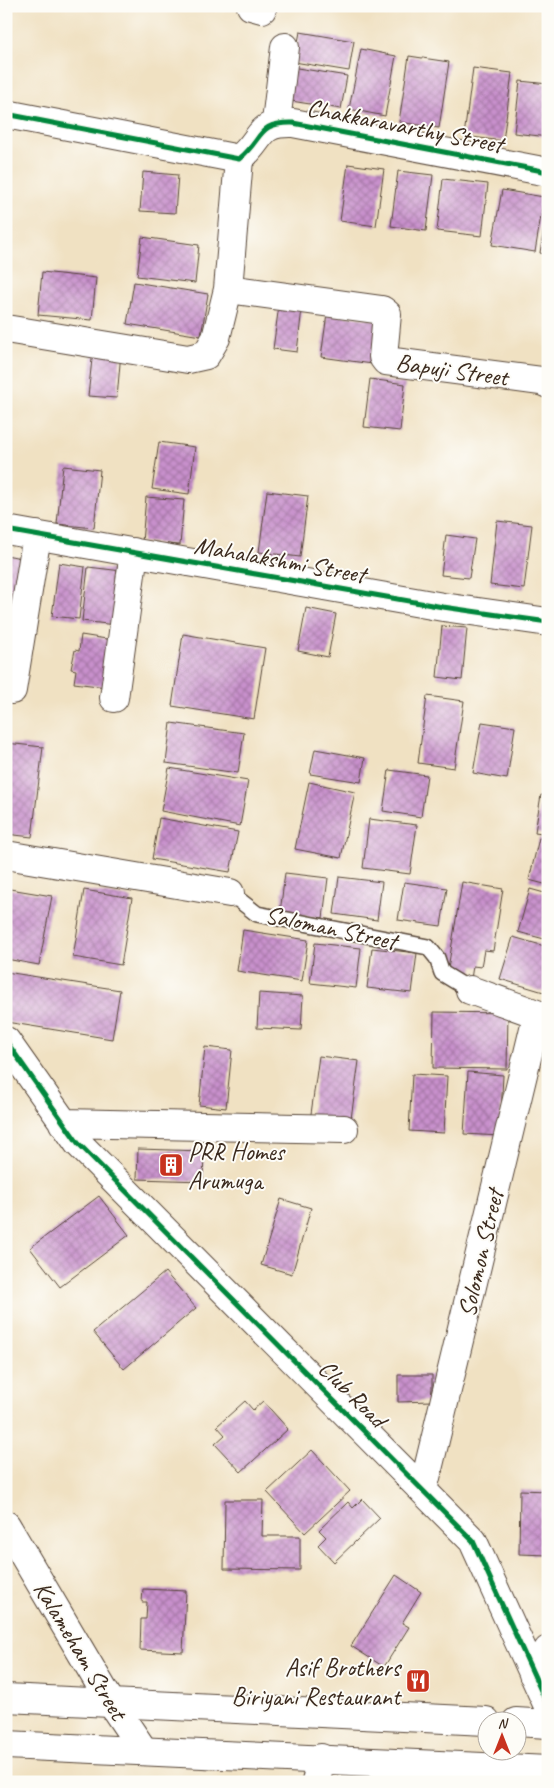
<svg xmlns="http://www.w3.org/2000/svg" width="554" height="1788" viewBox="0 0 554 1788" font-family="Caveat,sans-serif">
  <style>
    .building { fill: url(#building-cross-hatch) }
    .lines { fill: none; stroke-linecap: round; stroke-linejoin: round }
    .lane-casing { stroke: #564537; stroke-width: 18 }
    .street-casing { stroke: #564537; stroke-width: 30 }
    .primary-casing { stroke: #564537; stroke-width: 30 }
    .lane { stroke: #fff; stroke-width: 15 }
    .street { stroke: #fff; stroke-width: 28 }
    .primary { stroke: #fff; stroke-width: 28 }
    .cycleway-casing { stroke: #fdfcf7; stroke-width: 8 }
    .cycleway { stroke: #00873e; stroke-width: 5 }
    .labels { text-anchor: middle; stroke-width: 4; stroke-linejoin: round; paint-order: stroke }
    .street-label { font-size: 25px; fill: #3b2a1e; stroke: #fdfcf7 }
    .poi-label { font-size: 25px; fill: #3b2a1e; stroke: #fdfcf7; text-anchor: start }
  </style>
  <defs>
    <pattern id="building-cross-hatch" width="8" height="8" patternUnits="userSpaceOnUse" patternTransform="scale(1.25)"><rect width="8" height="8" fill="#c890cc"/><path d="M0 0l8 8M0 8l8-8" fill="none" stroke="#a476a5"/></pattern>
  </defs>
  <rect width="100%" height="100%" fill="#fdfcf7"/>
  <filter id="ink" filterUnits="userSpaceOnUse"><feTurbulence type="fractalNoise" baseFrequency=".02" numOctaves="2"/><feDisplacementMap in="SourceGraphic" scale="10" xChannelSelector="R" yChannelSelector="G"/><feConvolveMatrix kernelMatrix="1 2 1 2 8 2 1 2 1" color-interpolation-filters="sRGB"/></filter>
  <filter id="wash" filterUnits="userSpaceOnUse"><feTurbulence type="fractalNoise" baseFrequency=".0096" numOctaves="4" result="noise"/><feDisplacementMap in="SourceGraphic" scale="20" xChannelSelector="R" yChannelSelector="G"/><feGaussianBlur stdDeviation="1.12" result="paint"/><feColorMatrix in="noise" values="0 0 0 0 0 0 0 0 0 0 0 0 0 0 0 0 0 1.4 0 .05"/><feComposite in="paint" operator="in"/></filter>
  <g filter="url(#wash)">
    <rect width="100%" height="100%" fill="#f0e1c2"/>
    <g id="blocks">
      <path class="building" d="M300,32L354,41L349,71L294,62Z
        M361,49L396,56L385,116L349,109Z
        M409,56L449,62L439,128L399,122Z
        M291,67L347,76L341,109L285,100Z
        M473,68L512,73L503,141L464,136Z
        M520,81L548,84V137L514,133Z
        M348,164L384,169L376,226L340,221Z
        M398,171L433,175L426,231L391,226Z
        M143,172L178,175L175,213L140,211Z
        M443,179L488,184L482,236L437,231Z
        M502,190L544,197L535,252L492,245Z
        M547,208H548V255L540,253Z
        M142,237L199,245L195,283L137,276Z
        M42,272L96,278L92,320L38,315Z
        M134,282L208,294L201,336L127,324Z
        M279,305L302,308L297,352L273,349Z
        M327,314L387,321L380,365L321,357Z
        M93,350L121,352L117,398L88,396Z
        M370,379L405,384L400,431L364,427Z
        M159,442L195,447L189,494L152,489Z
        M63,466L100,470L94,528L57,524Z
        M267,491L308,496L300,557L259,552Z
        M146,497L184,500L180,545L142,542Z
        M497,521L532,525L524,589L490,585Z
        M446,535L475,539L469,578L441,575Z
        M6,555L26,559L18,612L6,610Z
        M59,563L85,567L79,619L52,616Z
        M88,567L122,571L115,625L82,621Z
        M306,608L336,614L328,657L298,651Z
        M442,626L467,628L462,680L437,677Z
        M183,634L265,648L254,719L172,706Z
        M81,635L113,640L106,687L74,683L76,670L71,669L75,650L79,651Z
        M427,696L464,701L454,768L418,763Z
        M482,722L515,727L507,779L473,773Z
        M171,723L244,733L238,773L166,763Z
        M6,743L43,747L32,837L6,834Z
        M315,749L365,758L361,782L310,774Z
        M169,768L248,781L240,826L161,811Z
        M389,770L427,775L421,817L383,811Z
        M309,782L355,792L341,858L295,849Z
        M541,795L548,796V834L535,832Z
        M159,818L238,832L230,872L152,859Z
        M369,819L417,825L410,874L363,868Z
        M539,838L548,840V885L529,880Z
        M285,873L328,878L323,918L280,913Z
        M339,877L382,882L377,920L334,914Z
        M404,882L447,888L441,926L398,920Z
        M462,882L503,889L493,951L484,950L481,967L473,966L471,979L447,975Z
        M10,889L52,896L39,965L6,959V909Z
        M530,889L548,894V940L518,932Z
        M84,890L132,898L121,965L73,957Z
        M243,930L308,940L302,981L237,971Z
        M513,937L548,947L547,993L500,979Z
        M315,943L361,948L356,988L310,983Z
        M372,948L417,953L412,993L367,988Z
        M6,972L120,990L112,1039L6,1022Z
        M259,993L303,996L301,1030L257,1028Z
        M434,1012L508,1013L507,1069L433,1068Z
        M205,1047L232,1050L226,1108L199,1105Z
        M319,1056L359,1061L350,1126L310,1121Z
        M468,1072L503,1075L500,1136L464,1134Z
        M412,1074L447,1076L444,1133L409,1131Z
        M138,1149L204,1151L203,1181L137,1179Z
        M99,1196L129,1235L60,1287L30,1248Z
        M281,1199L311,1208L292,1274L261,1265Z
        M165,1272L196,1308L124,1369L93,1332Z
        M398,1375H432V1401L398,1402Z
        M245,1401L253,1410L263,1401L288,1429L241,1472L215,1444L225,1435L217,1426Z
        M312,1450L350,1491L305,1533L267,1492Z
        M520,1490L548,1491V1555L519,1554Z
        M362,1499L380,1518L334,1562L318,1545L326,1537L319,1530L348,1502L353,1508Z
        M225,1500H263L262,1536H300V1570L224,1569Z
        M396,1575L421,1592L402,1623L409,1627L384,1667L351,1646Z
        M143,1589L186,1591L183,1652L140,1650L141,1619H146L147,1602H142Z"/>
    </g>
  </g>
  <g filter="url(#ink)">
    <use href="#blocks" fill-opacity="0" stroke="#564537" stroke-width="1"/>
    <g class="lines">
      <defs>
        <path id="lane" d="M230,893L257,914L428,947L437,958L442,973L470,990"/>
        <path id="street" d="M251,6L262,9
          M6,114L239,159C264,139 256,122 293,123L548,172
          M276,122L285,47
          M228,289L382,310L387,314L383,357L386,361L541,381L548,384
          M6,329L188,359L206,355L216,338L228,289L239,159
          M6,530L443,607L548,622
          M12,690L37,535
          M114,698L134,552
          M6,855L230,893
          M470,990L548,1018
          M6,1041L78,1143L473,1541L548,1706
          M63,1123L344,1129
          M423,1490L537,1016
          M6,1525L110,1701L143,1750
          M533,1674L548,1650
          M316,1782L321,1758"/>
        <path id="primary" d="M6,1698L486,1721
          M516,1722L548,1724
          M6,1745L548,1770"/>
      </defs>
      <use href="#lane" class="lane-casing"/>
      <use href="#street" class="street-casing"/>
      <use href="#primary" class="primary-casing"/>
      <use href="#lane" class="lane"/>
      <use href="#street" class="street"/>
      <use href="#primary" class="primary"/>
      <defs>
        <path id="cycleway" d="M6,114L239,159C264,139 256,122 293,123L548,172
          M6,530L443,607L548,622
          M6,1041L78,1143L473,1541L548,1706"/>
      </defs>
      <use href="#cycleway" class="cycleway-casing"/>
      <use href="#cycleway" class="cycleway"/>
    </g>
  </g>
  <defs>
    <symbol id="building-square" viewBox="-11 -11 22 22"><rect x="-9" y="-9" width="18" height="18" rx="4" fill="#c8321e" stroke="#fdfcf7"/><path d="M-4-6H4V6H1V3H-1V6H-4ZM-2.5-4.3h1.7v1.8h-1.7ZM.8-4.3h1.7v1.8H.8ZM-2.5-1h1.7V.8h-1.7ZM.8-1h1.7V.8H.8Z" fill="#fff"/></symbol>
    <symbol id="restaurant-square" viewBox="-11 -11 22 22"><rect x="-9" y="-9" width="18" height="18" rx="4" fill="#c8321e" stroke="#fdfcf7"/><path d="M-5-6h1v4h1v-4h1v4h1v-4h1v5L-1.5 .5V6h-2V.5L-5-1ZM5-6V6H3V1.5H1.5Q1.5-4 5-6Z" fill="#fff"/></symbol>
  </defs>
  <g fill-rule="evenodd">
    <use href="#building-square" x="157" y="1151" width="28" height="28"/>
    <use href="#restaurant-square" x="404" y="1667" width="28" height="28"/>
  </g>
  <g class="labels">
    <g class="street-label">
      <text transform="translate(405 125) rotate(11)" y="9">Chakkaravarthy Street</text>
      <text transform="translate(452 369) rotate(8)" y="9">Bapuji Street</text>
      <text transform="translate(280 559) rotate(10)" y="9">Mahalakshmi Street</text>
      <text transform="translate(331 927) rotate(12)" y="9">Saloman Street</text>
      <text transform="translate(480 1253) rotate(-77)" y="9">Solomon Street</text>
      <text transform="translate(353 1393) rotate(45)" y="9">Club Road</text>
      <text transform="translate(81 1650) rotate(59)" y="9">Kalameham Street</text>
    </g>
    <g class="poi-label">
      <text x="188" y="1160">PRR Homes<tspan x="188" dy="29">Arumuga</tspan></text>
      <text x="400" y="1676" text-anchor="end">Asif Brothers<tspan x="400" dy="29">Biriyani Restaurant</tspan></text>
    </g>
  </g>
  <rect width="554" height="1788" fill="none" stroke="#fdfcf7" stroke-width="25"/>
  <g transform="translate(502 1736)"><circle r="24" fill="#fdfcf7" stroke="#afa8a0"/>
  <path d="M0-4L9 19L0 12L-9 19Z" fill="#c8321e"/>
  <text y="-8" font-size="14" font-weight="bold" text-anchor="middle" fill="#3b2a1e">N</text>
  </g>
</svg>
